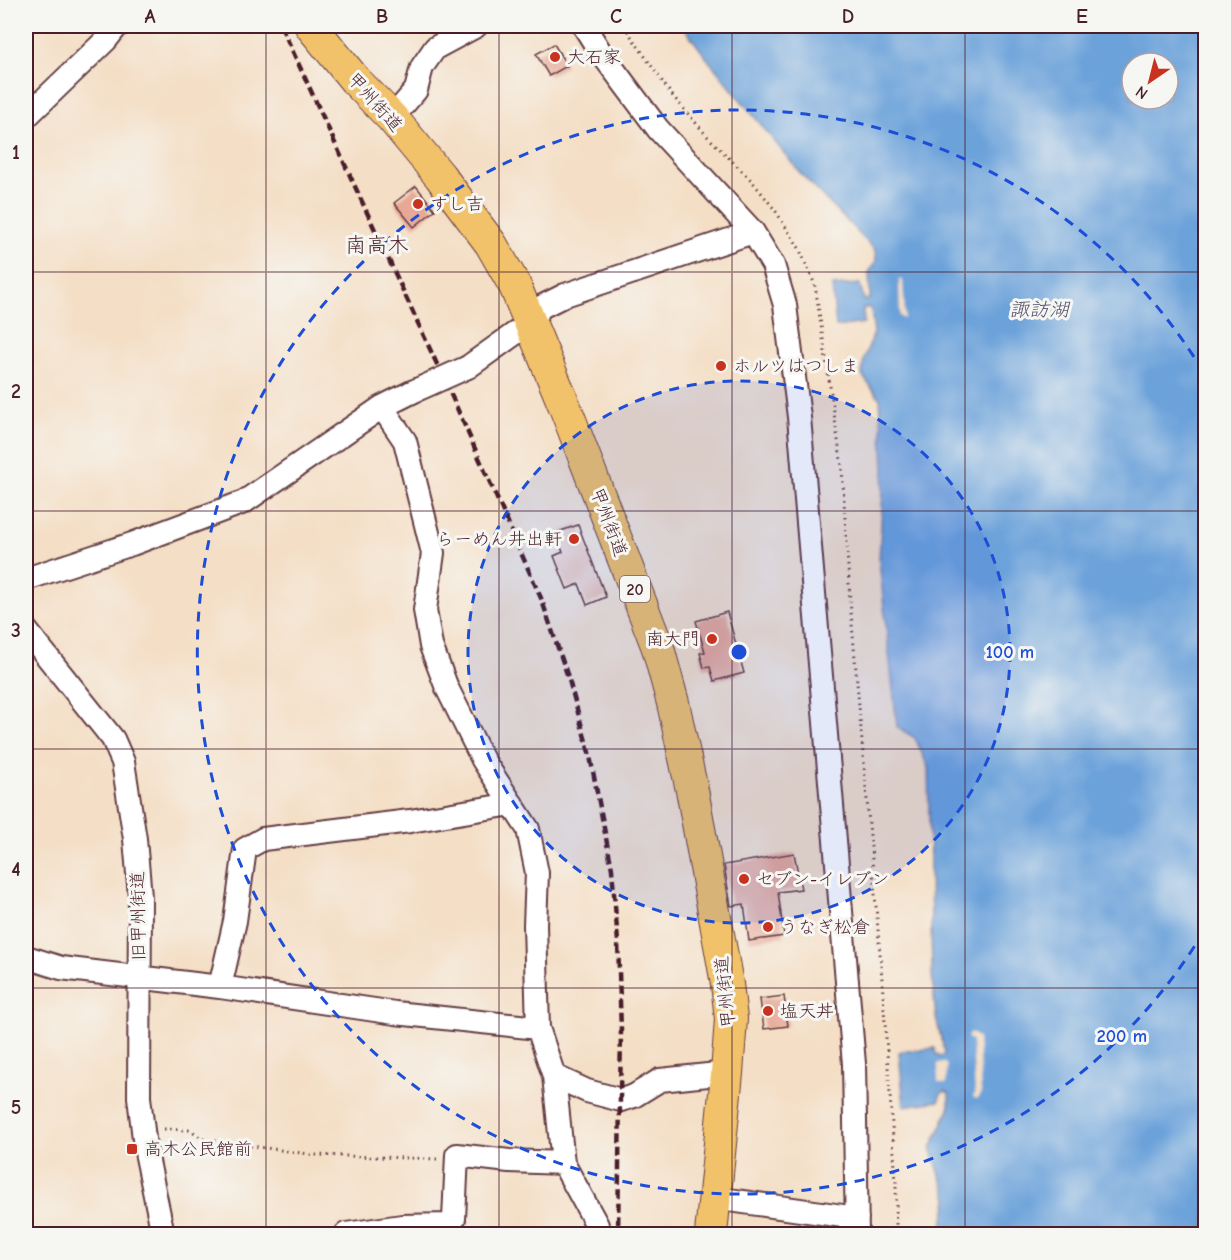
<svg xmlns="http://www.w3.org/2000/svg" width="1231" height="1260" viewBox="0 0 1231 1260" font-family="'Comic Neue','Klee One',sans-serif">
  <style>
    .water { fill: #6ca2da; stroke: #5b6082; stroke-width: 1.5; fill-rule: evenodd }
    .pier { fill: #f4dec5 }
    .building { fill: #e7a996 }
    .lines { fill: none; stroke-linecap: round; stroke-linejoin: round }
    .minor-casing { stroke: #643c42; stroke-width: 26 }
    .highway-casing { stroke: #643c42; stroke-width: 34 }
    .path { stroke: #643c42; stroke-width: 3; stroke-dasharray: 1.5 4.5; stroke-linecap: butt }
    .minor { stroke: #fff; stroke-width: 22 }
    .highway { stroke: #f2c26a; stroke-width: 32 }
    .rail { stroke: #4a1f2b; stroke-width: 4.5; stroke-dasharray: 9 4.5; stroke-linecap: butt }
    .minor-bridge-casing { stroke: #643c42; stroke-width: 26; stroke-linecap: butt }
    .minor-bridge { stroke: #fff; stroke-width: 22 }
    .grid { fill: none; stroke: #4a1f2b; stroke-width: 1.5; stroke-opacity: 0.55 }
    .ring { fill: none; stroke: #1d4ed8; stroke-width: 3; stroke-dasharray: 10 8 }
    .poi-dot { fill: #c8321e; stroke: #f6f6f2; stroke-width: 2 }
    .labels { text-anchor: middle; stroke-width: 6; stroke-linejoin: round; paint-order: stroke }
    .shield { fill: #f6f6f2; stroke: #7e6067; stroke-width: 1.5 }
    .shield-label { font-size: 16px; font-weight: bold; fill: #4a1f2b }
    .poi-label { font-size: 18px; fill: #4a1f2b; stroke: #f6f6f2; text-anchor: start }
    .street-label { font-size: 18px; fill: #4a1f2b; stroke: #f6f6f2 }
    .water-label { font-size: 20px; font-style: italic; fill: #585371; stroke: #f6f6f2 }
    .quarter-label { font-size: 21px; fill: #4a1f2b; stroke: #f6f6f2 }
    .centre { fill: #1d4ed8; stroke: #f6f6f2; stroke-width: 3 }
    .ring-label { font-size: 18px; text-anchor: middle; font-weight: bold; fill: #1d4ed8; stroke: #f6f6f2; stroke-width: 6; stroke-linejoin: round; paint-order: stroke }
    .neatline { fill: none; stroke: #4a1f2b; stroke-width: 2 }
    .grid-label { font-size: 20px; text-anchor: middle; font-weight: bold; fill: #4a1f2b }
  </style>
  <rect width="100%" height="100%" fill="#f6f6f2"/>
  <filter id="ink" filterUnits="userSpaceOnUse"><feTurbulence type="fractalNoise" baseFrequency=".0167" numOctaves="2"/><feDisplacementMap in="SourceGraphic" scale="12" xChannelSelector="R" yChannelSelector="G"/><feConvolveMatrix kernelMatrix="1 2 1 2 8 2 1 2 1" color-interpolation-filters="sRGB"/></filter>
  <filter id="wash" filterUnits="userSpaceOnUse"><feTurbulence type="fractalNoise" baseFrequency=".008" numOctaves="4" result="noise"/><feDisplacementMap in="SourceGraphic" scale="24" xChannelSelector="R" yChannelSelector="G"/><feGaussianBlur stdDeviation="1.35" result="paint"/><feColorMatrix in="noise" values="0 0 0 0 0 0 0 0 0 0 0 0 0 0 0 0 0 1.4 0 .05"/><feComposite in="paint" operator="in"/></filter>
  <g filter="url(#wash)">
    <rect width="100%" height="100%" fill="#f4dec5"/>
    <path class="water" d="M683,26H1205V1234H941L948,1199L931,1148L949,1109V1093L945,1091L940,1095L939,1101L904,1106L899,1052L935,1048L936,1054L941,1056L945,1053L936,1018L932,974L928,767L915,738L897,727L879,561L884,469L880,399L862,375L864,359L874,333L871,310L868,307L863,309L864,323L836,327L832,286L860,284L864,300L870,299L869,272L876,261L875,250L801,174L705,56ZM1132,63H1168V99H1132Z"/>
    <path class="pier" d="M899,279L903,281L905,317L904,319L900,316Z
      M971,1032L978,1038L981,1093L977,1099L973,1097L975,1093L972,1041L967,1037Z
      M938,1063H945L947,1066L946,1084L938,1082Z"/>
    <g id="blocks">
      <path class="building" d="M554,44L567,66L549,76L536,54Z
        M416,186L435,210L414,227L394,203Z
        M578,525L606,597L587,605L579,584L567,589L554,556L563,552L555,533Z
        M727,612L744,673L714,681L710,667L704,668L700,653L705,652L696,621Z
        M794,853L801,889L778,892L784,936L749,941L744,904L731,906L724,865Z
        M784,996L788,1026L764,1029L760,999Z"/>
    </g>
  </g>
  <g filter="url(#ink)">
    <use href="#blocks" fill-opacity="0" stroke="#643c42" stroke-width="1.5"/>
    <g class="lines">
      <defs>
        <path id="minor" d="M584,26L599,50L658,129L753,232L773,265L785,305L799,417L854,1064L857,1234
          M26,117L106,40L117,26
          M392,118L416,90L422,67L435,48L476,26
          M468,367L531,322L541,307L565,295L753,232
          M382,407L405,441L433,553L425,610L431,646L447,688L483,760L528,829L537,873L535,925L538,1028L554,1076L563,1163L597,1225L596,1234
          M26,579L132,544L244,502L382,407L412,392
          M26,630L113,739L123,762L135,839L140,897L139,1097L145,1147L163,1234
          M26,957L61,968L220,987L395,1013L538,1028
          M220,987L235,921L245,849L263,839L410,821L512,804
          M554,1076L587,1091L621,1100L634,1096L660,1080L727,1073
          M715,1198L857,1218
          M346,1234L402,1226L448,1225L454,1219L457,1155L509,1161L563,1163"/>
        <path id="highway" d="M311,26L355,80L392,118L440,176L491,244L515,286L565,407L658,648L673,703L693,795L727,984L731,1019L727,1073L711,1234"/>
      </defs>
      <use href="#minor" class="minor-casing"/>
      <use href="#highway" class="highway-casing"/>
      <path class="path" d="M624,26L671,94L708,137L752,181L775,210L799,248L815,285L842,467L850,600L881,965L896,1182V1234
        M164,1129L191,1130L202,1139L316,1155L437,1159"/>
      <use href="#minor" class="minor"/>
      <use href="#highway" class="highway"/>
      <path class="rail" d="M281,26L453,399L541,598L569,680L590,756L612,869L618,942L621,1030L618,1234"/>
      <defs>
        <path id="minor-bridge" d="M412,392L468,367"/>
      </defs>
      <use href="#minor-bridge" class="minor-bridge-casing"/>
      <use href="#minor-bridge" class="minor-bridge"/>
    </g>
  </g>
  <path class="grid" d="M266,26V1234M499,26V1234M732,26V1234M965,26V1234M26,272H1206M26,511H1206M26,749H1206M26,988H1206"/>
  <circle cx="739" cy="652" r="271" fill="#1d4ed8" fill-opacity=".12"/>
  <g class="ring">
    <circle cx="739" cy="652" r="271"/>
    <path d="M1204 931A542 542 0 1 1 1204 373"/>
  </g>
  <g class="poi-dot">
    <circle cx="555" cy="57" r="6"/>
    <circle cx="418" cy="204" r="6"/>
    <circle cx="721" cy="366" r="6"/>
    <circle cx="574" cy="539" r="6"/>
    <circle cx="712" cy="639" r="6"/>
    <circle cx="744" cy="879" r="6"/>
    <circle cx="768" cy="927" r="6"/>
    <circle cx="768" cy="1011" r="6"/>
    <rect x="126" y="1143" width="12" height="12" rx="3"/>
  </g>
  <g class="labels">
    <rect class="shield" x="620" y="576" width="30" height="26" rx="4.5"/>
    <g class="shield-label">
      <text x="635" y="595">20</text>
    </g>
    <g class="poi-label">
      <text x="567" y="63">大石家</text>
      <text x="430" y="210">すし吉</text>
      <text x="733" y="372">ホルツはつしま</text>
      <text x="562" y="545" text-anchor="end">らーめん井出軒</text>
      <text x="700" y="645" text-anchor="end">南大門</text>
      <text x="756" y="885">セブン-イレブン</text>
      <text x="780" y="933">うなぎ松倉</text>
      <text x="780" y="1017">塩天丼</text>
      <text x="144" y="1155">高木公民館前</text>
    </g>
    <g class="street-label">
      <text transform="translate(375 102) rotate(48)" y="6">甲州街道</text>
      <text transform="translate(609 522) rotate(69)" y="6">甲州街道</text>
      <text transform="translate(138 916) rotate(-91)" y="6">旧甲州街道</text>
      <text transform="translate(725 992) rotate(-96)" y="6">甲州街道</text>
    </g>
    <g class="water-label">
      <text x="1039" y="316">諏訪湖</text>
    </g>
    <g class="quarter-label">
      <text x="377" y="252">南高木</text>
    </g>
  </g>
  <circle cx="739" cy="652" r="9" class="centre"/>
  <g class="ring-label">
    <text x="1010" y="658">100 m</text>
    <text x="1122" y="1042">200 m</text>
  </g>
  <rect width="1231" height="1260" fill="none" stroke="#f6f6f2" stroke-width="66"/>
  <g transform="translate(1150 81) rotate(215)"><circle r="28" fill="#f6f6f2" stroke="#b1a0a2" stroke-width="1.5"/>
  <path d="M0-4.5L10 22L0 15L-10 22Z" fill="#c8321e"/>
  <text y="-9" font-size="16" font-weight="bold" text-anchor="middle" fill="#4a1f2b">N</text>
  </g>
  <rect x="33" y="33" width="1165" height="1194" class="neatline"/>
  <g class="grid-label">
    <text x="150" y="23">A</text>
    <text x="382" y="23">B</text>
    <text x="616" y="23">C</text>
    <text x="848" y="23">D</text>
    <text x="1082" y="23">E</text>
    <text x="16" y="159">1</text>
    <text x="16" y="398">2</text>
    <text x="16" y="637">3</text>
    <text x="16" y="876">4</text>
    <text x="16" y="1114">5</text>
  </g>
</svg>
